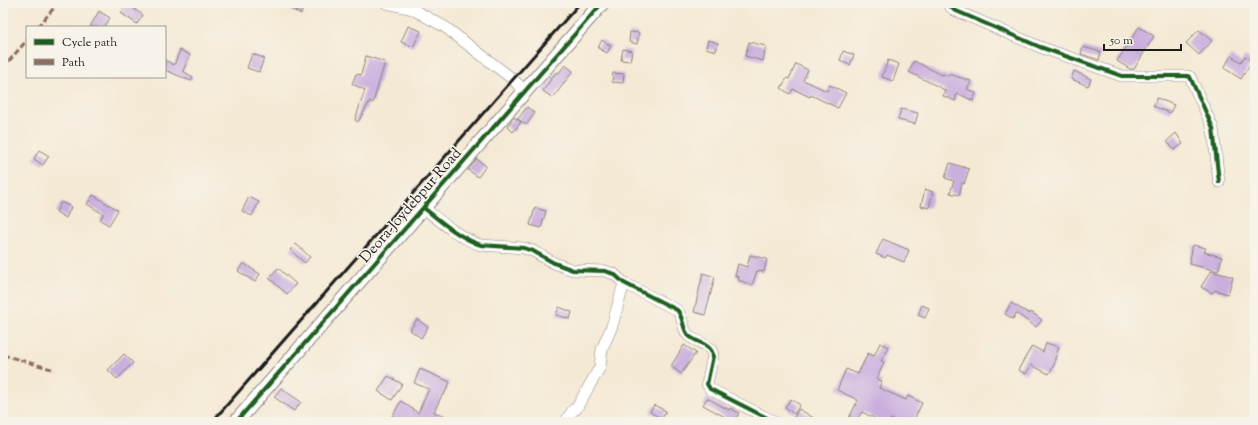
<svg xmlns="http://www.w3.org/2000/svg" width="1258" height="425" viewBox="0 0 1258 425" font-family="'Sorts Mill Goudy',serif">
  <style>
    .building { fill: #caafde }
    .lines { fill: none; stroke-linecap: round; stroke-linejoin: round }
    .minor-casing { stroke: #888278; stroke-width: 12 }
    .tertiary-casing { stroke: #888278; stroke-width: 16 }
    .minor { stroke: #fff; stroke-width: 11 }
    .tertiary { stroke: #fff; stroke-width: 14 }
    .rail { stroke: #1c1c1c; stroke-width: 3 }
    .quiet { stroke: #8d6e63; stroke-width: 3; stroke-dasharray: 6 3; stroke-linecap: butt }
    .cycleway-casing { stroke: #f7f3e8; stroke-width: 6 }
    .cycleway { stroke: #1b5e20; stroke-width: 4 }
    .labels { text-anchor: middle; stroke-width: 3.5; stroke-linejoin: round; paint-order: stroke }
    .street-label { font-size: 15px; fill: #1c1c1c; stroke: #f7f3e8 }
  </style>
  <rect width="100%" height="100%" fill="#f7f3e8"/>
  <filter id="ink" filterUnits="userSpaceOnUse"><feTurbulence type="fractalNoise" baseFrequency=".025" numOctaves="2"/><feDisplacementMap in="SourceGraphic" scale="8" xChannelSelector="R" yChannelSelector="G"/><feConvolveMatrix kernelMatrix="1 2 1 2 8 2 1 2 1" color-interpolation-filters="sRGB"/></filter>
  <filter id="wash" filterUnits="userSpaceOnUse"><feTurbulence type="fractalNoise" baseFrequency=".012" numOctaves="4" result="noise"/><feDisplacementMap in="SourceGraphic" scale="16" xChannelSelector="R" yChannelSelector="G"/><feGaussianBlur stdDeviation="0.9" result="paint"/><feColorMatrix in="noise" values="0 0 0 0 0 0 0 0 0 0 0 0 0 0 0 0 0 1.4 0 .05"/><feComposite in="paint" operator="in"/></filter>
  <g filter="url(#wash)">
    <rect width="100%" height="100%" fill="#f4e9d4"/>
    <g id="blocks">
      <path class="building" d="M127,3H131L136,7L134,9L143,15L137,24L121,13Z
        M293,3H305L301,14L290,9Z
        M99,11L110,18L104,27H90Z
        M408,26L421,31L413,47L401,42Z
        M1139,27L1154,36L1134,69H1130L1117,61Z
        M1199,30L1212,41L1199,55L1186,43Z
        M630,32L639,33L637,44L629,42Z
        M602,40L611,46L607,53L598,48Z
        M708,40L718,43L716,51L706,48Z
        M749,42L766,46L763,61L745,56Z
        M1083,47L1101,52L1099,60L1081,54Z
        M623,49L632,51L630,61L621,60Z
        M180,50L190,55L183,71L193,77L191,81L165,70V60L174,65Z
        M843,51L854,55L850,65L840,61Z
        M252,54L264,58L259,72L247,68Z
        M366,56L385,62L373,103L370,101L358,122L355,120L365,90L352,84L356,74L361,75Z
        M1231,56L1241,62L1245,56L1252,61L1241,79L1224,68Z
        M888,60L899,64L893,81L882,77Z
        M914,61L942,75V74L949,76V74L971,81L967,89L976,93L973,101L957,93L955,101L943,96L945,90L909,72Z
        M796,64L808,70L803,80L827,91L830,85L846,93L838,108L811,95L810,97L793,89L790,94L781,88L787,78L789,79Z
        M565,65L573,71L553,98L543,91L556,72L558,74Z
        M1074,71L1091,79L1088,86L1071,79Z
        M613,73L624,74L623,83L612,82Z
        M1157,98L1174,105L1170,113L1153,106Z
        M527,107L535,113L526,125L518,119Z
        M901,109L918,113L915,124L898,120Z
        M514,117L521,122L513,132L507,126Z
        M1176,133L1183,144L1174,150L1167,141Z
        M39,150L49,156L43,165L34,159Z
        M477,159L486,166L478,177L468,170Z
        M950,163L969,169L964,184L962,183L959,195L950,193L954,181L945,178Z
        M925,189L933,192L929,208L921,206Z
        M93,195L118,210L109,225L100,220L103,214L87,204Z
        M249,197L259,202L252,216L242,211Z
        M61,202L71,207L66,218L56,212Z
        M535,208L546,211L541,228L530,225Z
        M883,239L909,250L904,262L887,255L885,258L876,254Z
        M296,244L310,257L305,263L290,250Z
        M1193,245L1206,248L1204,252L1222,257L1218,271L1189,264Z
        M750,255L767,259L764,272L757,271L752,285L738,280L739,277L735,276L738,264L747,267Z
        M243,263L260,274L255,282L238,271Z
        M278,268L296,284L287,294L269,278Z
        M1211,271L1233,277L1228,294L1215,290L1212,293L1201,287Z
        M703,273L715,277L705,315L694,312Z
        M1011,303L1030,314L1031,312L1042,320L1036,327L1016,313L1013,319L1005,314Z
        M922,305L929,308L925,318L918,315Z
        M559,307L572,312L570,319L556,315Z
        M417,319L428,327L421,338L410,330Z
        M880,343L888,347L881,361L884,362L877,379L882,381L879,388L906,400L908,396L922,403L913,422H897L891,419L890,422H882L862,412L855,422H847L858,400L837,390L846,369L858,374L868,353L874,356Z
        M1046,343L1059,347L1054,362L1055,363L1049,374L1031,365L1026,374L1018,370L1032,346L1043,352Z
        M684,345L696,353L681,374L671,366Z
        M124,354L133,363L117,379L108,370Z
        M420,369L450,382L444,395H442L434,412L458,422H389L401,401L418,413L429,389L414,383Z
        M388,376L402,384L392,400L378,391Z
        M281,388L301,402L294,411L274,397Z
        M707,398L729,410L730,408L739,413L734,422H722L725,417L703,405Z
        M791,399L800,405L794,414L785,407Z
        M654,405L666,411L662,419L650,412Z
        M799,409L820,422H791Z"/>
    </g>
  </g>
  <g filter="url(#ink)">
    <use href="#blocks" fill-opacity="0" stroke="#888278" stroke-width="1"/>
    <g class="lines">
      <defs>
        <path id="minor" d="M386,3L412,9L445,27L510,77L525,91
          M947,3L954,10L1040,47L1122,76H1187L1190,77L1213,128L1219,182
          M424,208C440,221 461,239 481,245L524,248L533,251L554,263L573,270L605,271L614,274L624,283L677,310C684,317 682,330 689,336C697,343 712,344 713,356L707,384L710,389L775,422
          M565,422L573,410L576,409L600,367L602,349L612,326L624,283"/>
        <path id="tertiary" d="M236,422L602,3"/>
      </defs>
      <use href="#minor" class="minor-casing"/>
      <use href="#tertiary" class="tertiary-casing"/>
      <use href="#minor" class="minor"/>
      <use href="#tertiary" class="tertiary"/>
      <path class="rail" d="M212,422L580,3"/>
      <path class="quiet" d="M38,27L58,3
        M3,68L27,40
        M3,355L55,370"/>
      <defs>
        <path id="cycleway" d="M947,3L954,10L1040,47L1122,76H1187L1190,77L1213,128L1219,182
          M424,208C440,221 461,239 481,245L524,248L533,251L554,263L573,270L605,271L614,274L624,283L677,310C684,317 682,330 689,336C697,343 712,344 713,356L707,384L710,389L775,422
          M236,422L602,3"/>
      </defs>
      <use href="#cycleway" class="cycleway-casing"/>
      <use href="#cycleway" class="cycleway"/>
    </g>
  </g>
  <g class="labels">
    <g class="street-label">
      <text transform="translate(410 205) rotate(-49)" y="5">Deora-Joydebpur Road</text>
    </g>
  </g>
  <rect width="1258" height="425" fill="none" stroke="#f7f3e8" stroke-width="16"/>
  <rect x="26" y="26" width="140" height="52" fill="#f7f3e8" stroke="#9f9d96"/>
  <rect x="34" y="39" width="20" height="6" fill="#1b5e20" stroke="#9f9d96"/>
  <text x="62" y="46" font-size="12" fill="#1c1c1c">Cycle path</text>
  <rect x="34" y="59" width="20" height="6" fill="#8d6e63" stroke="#9f9d96"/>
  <text x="62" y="66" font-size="12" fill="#1c1c1c">Path</text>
  <path d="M1104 44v6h77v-6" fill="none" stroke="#1c1c1c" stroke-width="2"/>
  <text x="1110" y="44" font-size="12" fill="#1c1c1c" stroke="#f7f3e8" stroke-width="3" paint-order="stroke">50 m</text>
</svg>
